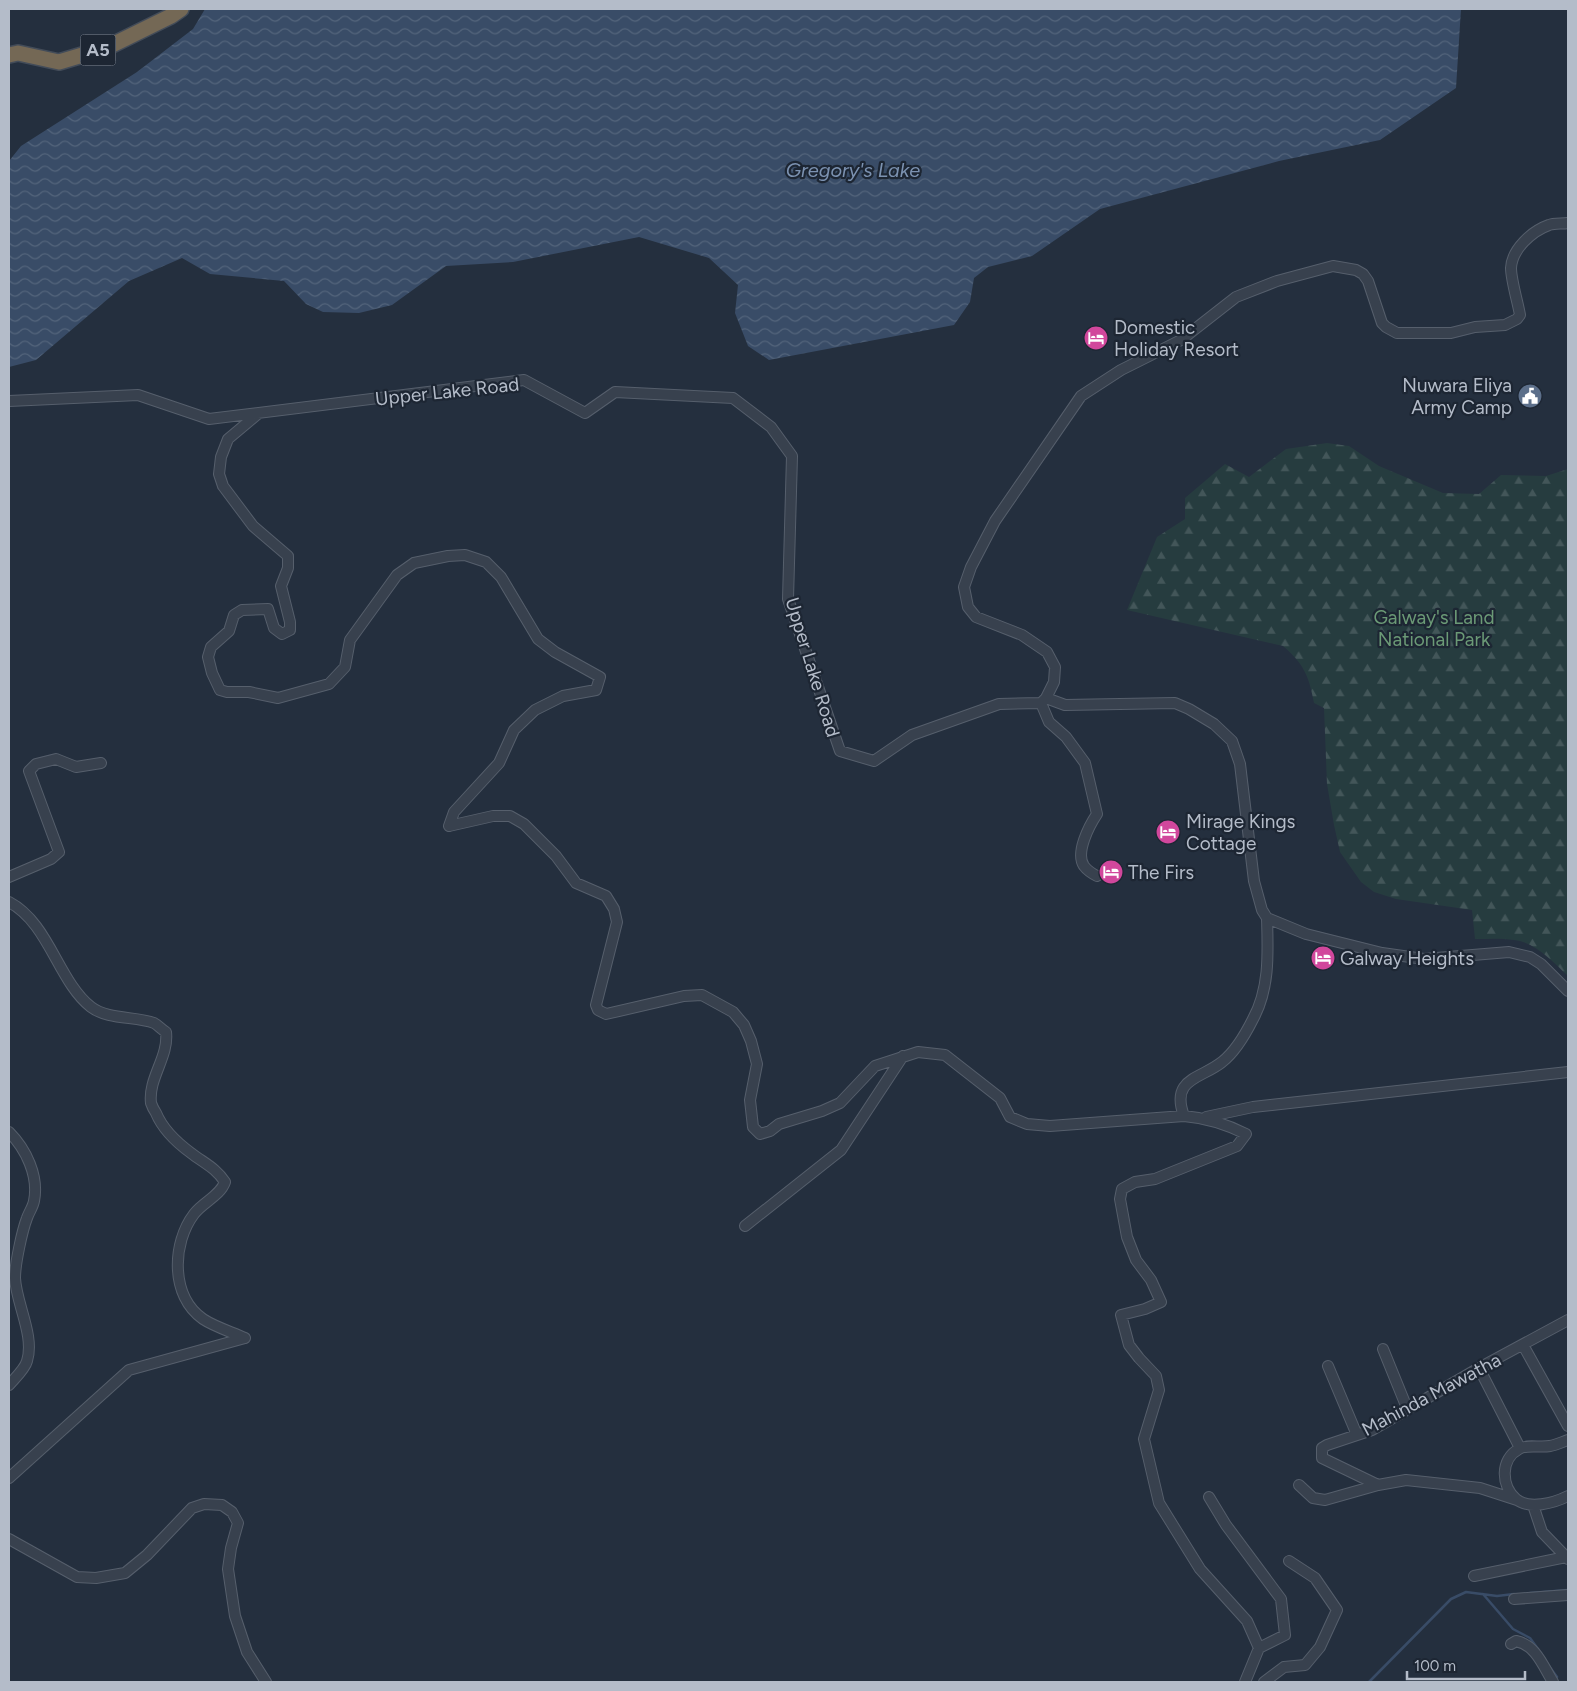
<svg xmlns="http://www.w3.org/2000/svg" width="1577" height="1691" viewBox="0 0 1577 1691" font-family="Figtree,sans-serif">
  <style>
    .forest { fill: url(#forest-firs) }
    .water { fill: url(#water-waves) }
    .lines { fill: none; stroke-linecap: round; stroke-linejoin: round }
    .stream { stroke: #394c67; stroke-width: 2.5 }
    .minor-casing { stroke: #565f6c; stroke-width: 12 }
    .highway-casing { stroke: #434c59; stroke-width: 18 }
    .minor { stroke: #38414e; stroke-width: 10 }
    .highway { stroke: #746855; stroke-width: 15 }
    .labels { text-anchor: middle; stroke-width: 4.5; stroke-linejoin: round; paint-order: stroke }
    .shield { fill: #1d2633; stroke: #878f9c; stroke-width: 1 }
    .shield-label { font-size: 18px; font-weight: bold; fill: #b4bcc9 }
    .poi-label { font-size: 19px; fill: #b4bcc9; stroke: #1d2633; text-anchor: start }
    .street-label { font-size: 19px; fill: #b4bcc9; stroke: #1d2633 }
    .park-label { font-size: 19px; fill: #6b9a76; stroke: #1d2633 }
    .water-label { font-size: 20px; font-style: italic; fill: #7c92b1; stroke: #1d2633 }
  </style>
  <defs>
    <pattern id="forest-firs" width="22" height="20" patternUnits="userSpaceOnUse" patternTransform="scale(1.25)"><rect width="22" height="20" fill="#263c3f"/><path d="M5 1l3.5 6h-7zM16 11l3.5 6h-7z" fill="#435659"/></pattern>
    <pattern id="water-waves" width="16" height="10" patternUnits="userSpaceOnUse" patternTransform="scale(1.25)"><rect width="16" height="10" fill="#394c67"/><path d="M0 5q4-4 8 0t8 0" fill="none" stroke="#53647b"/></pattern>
  </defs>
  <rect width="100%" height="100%" fill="#242f3e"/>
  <path class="forest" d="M1327,443L1349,446L1379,466L1443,493L1479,494L1501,475L1546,476L1568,469V976C1553,962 1535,942 1514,940C1501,938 1487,939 1475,939L1472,910L1396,899L1374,892L1361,882L1340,852L1334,825L1327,784L1324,708L1314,703C1309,676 1304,664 1283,646L1127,610L1157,537L1185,519V498L1225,464L1249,477L1286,449Z"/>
  <path class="water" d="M205,9H1461L1456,88L1380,140L1279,161L1100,209L1032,256L988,267L974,278L970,302L954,325L769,360L748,346L735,313L738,285L709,258L639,237L513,262L446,266L392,305L359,313L323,312L306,304L284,281L210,274L182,258L129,281L36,360L9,367V161L21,146L137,72L193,29Z"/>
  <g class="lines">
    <path class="stream" d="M1530,1593L1568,1590
      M1483,1594L1513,1629L1530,1638L1538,1649
      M1549,1666L1557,1677
      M1369,1682L1451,1599L1466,1592L1497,1596L1514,1594"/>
    <defs>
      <path id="minor" d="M9,401L138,395L209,419L524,380L585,413L615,392L733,398L771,427L792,456L788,599L840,751L874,761L912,735L999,704L1041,703L1046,698L1054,682L1055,667L1047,652L1022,635L976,617L968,607L964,587L971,567L995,521L1081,396L1121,370L1181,340L1236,297L1277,281L1333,266L1356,270L1363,274L1368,281L1382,323L1386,327L1397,333H1451L1475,327L1505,325L1517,319L1520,315C1518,303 1511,280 1511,268C1512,249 1532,231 1549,225C1554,223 1562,224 1568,223
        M259,413L228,439L221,457L219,474L223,486L253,526L288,556V568L281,586L290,622V630L282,634L274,628L268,609L242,610L234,615L229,631L211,647L208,657L212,673L220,690L227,692H249L278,698L329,684L345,667L350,640L397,575L414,563L448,556L465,555L486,562L501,577L538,639L555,652L600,677L596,690L563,696L535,710L514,730L499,763L454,812L449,826
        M1046,698L1065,705L1175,703L1189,709L1214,724L1232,741L1240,764L1254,881L1262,910L1267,918L1306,934L1382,953L1424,959L1509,952L1530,957L1541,964L1568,991
        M1041,703L1049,722L1066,737L1085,763L1097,814C1089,826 1075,853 1084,866C1087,870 1093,874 1097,876
        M449,826L493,816H510L524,824L556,856L576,883L606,896L614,909L617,922L596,1005L598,1010L606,1014L684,996L702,995L733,1012L744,1025L751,1041L757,1064L750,1100L753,1127L760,1134L770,1131L779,1124L822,1111L840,1103L875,1066L918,1052L945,1055L1000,1098L1010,1117L1027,1124L1050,1126L1184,1116
        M9,877L51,859L59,852L29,771L36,764L56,759L76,767L101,763
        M9,902C49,923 58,981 91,1007C108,1020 136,1016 154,1023C158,1025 162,1030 166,1032C169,1057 148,1078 151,1103C152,1106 154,1110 156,1113C163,1130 176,1142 191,1153C204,1163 216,1168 225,1182C220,1196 203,1202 194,1214C172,1243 170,1296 203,1319C215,1327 232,1332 245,1338
        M1206,1117L1253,1107L1568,1072
        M9,1132C26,1149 39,1176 34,1201C33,1207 29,1212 27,1218C22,1231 15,1264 15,1278C16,1303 35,1336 27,1361C25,1369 15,1378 9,1385
        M745,1226L841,1150L903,1056
        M1523,1345L1568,1426
        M1383,1349L1407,1408
        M1328,1366L1357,1435
        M1479,1368L1520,1448
        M1568,1440C1562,1442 1556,1445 1550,1446C1540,1448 1527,1444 1519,1449C1500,1459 1501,1486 1516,1499C1529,1510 1554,1503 1568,1496
        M9,1478L129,1370L245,1338
        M1299,1485L1313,1498L1325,1500L1378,1485
        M1209,1497L1226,1525L1281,1599L1285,1635L1259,1648L1245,1682
        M1517,1500L1480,1488L1406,1480L1378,1485L1322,1458V1448L1327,1445L1372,1430L1479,1368L1568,1320
        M1533,1505L1542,1532L1568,1559
        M9,1539L77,1577L96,1578L125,1573L147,1555L192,1508L204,1504L222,1505L232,1512L238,1523L231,1548L228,1569L235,1616L247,1652L266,1682
        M1474,1576L1566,1557
        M1514,1599L1568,1595
        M1511,1644L1516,1641C1536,1645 1543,1666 1553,1682
        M1259,1648L1247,1621L1200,1569L1159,1503L1144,1439L1159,1390L1156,1376L1139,1358L1129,1345L1121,1315L1145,1309L1161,1302L1151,1280L1136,1260L1127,1237L1120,1199L1122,1189L1135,1182L1155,1179L1237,1146L1246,1134C1226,1124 1207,1118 1184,1116C1170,1078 1201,1079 1222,1062C1235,1052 1246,1033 1253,1019C1270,988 1268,952 1267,918
        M1264,1682L1284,1667L1305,1665L1320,1647L1337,1610L1315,1578L1289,1561"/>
      <path id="highway" d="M9,55L18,53L59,62L106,48L171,16L181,9"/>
    </defs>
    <use href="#minor" class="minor-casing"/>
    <use href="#highway" class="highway-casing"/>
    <use href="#minor" class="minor"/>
    <use href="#highway" class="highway"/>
  </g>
  <defs>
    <symbol id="hotel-disc" viewBox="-11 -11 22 22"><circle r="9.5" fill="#d1479c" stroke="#1d2633"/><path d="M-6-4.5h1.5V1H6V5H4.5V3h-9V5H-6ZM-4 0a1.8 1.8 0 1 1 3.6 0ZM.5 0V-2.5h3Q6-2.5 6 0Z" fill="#fff"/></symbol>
    <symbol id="civic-disc" viewBox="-11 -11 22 22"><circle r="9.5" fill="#5c6f8a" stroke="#1d2633"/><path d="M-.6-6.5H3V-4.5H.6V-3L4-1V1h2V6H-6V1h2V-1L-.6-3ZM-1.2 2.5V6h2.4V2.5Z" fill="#fff"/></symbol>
  </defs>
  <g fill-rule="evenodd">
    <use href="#hotel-disc" x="1082" y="324" width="28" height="28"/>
    <use href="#civic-disc" x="1516" y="382" width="28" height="28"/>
    <use href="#hotel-disc" x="1154" y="818" width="28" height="28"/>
    <use href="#hotel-disc" x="1097" y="858" width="28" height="28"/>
    <use href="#hotel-disc" x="1309" y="944" width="28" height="28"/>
  </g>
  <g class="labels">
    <rect class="shield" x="80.5" y="34.5" width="35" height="31" rx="4"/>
    <g class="shield-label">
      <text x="98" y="56">A5</text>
    </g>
    <g class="poi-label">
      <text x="1114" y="334">Domestic<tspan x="1114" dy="22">Holiday Resort</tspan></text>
      <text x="1512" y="392" text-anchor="end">Nuwara Eliya<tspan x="1512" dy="22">Army Camp</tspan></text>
      <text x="1186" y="828">Mirage Kings<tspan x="1186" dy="22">Cottage</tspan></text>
      <text x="1128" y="879">The Firs</text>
      <text x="1340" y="965">Galway Heights</text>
    </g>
    <g class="street-label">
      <text transform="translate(447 391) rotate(-6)" y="7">Upper Lake Road</text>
      <text transform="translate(813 667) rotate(73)" y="7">Upper Lake Road</text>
      <text transform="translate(1431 1394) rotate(-28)" y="7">Mahinda Mawatha</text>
    </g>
    <g class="park-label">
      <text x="1434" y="624">Galway's Land<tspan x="1434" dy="22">National Park</tspan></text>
    </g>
    <g class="water-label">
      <text x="853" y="177">Gregory's Lake</text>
    </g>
  </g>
  <rect width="1577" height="1691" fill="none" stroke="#b4bcc9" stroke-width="20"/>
  <path d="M1407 1671v8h118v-8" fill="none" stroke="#b4bcc9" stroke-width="2.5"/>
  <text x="1414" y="1671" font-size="15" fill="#b4bcc9" stroke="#1d2633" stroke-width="4" paint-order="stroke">100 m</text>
</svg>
